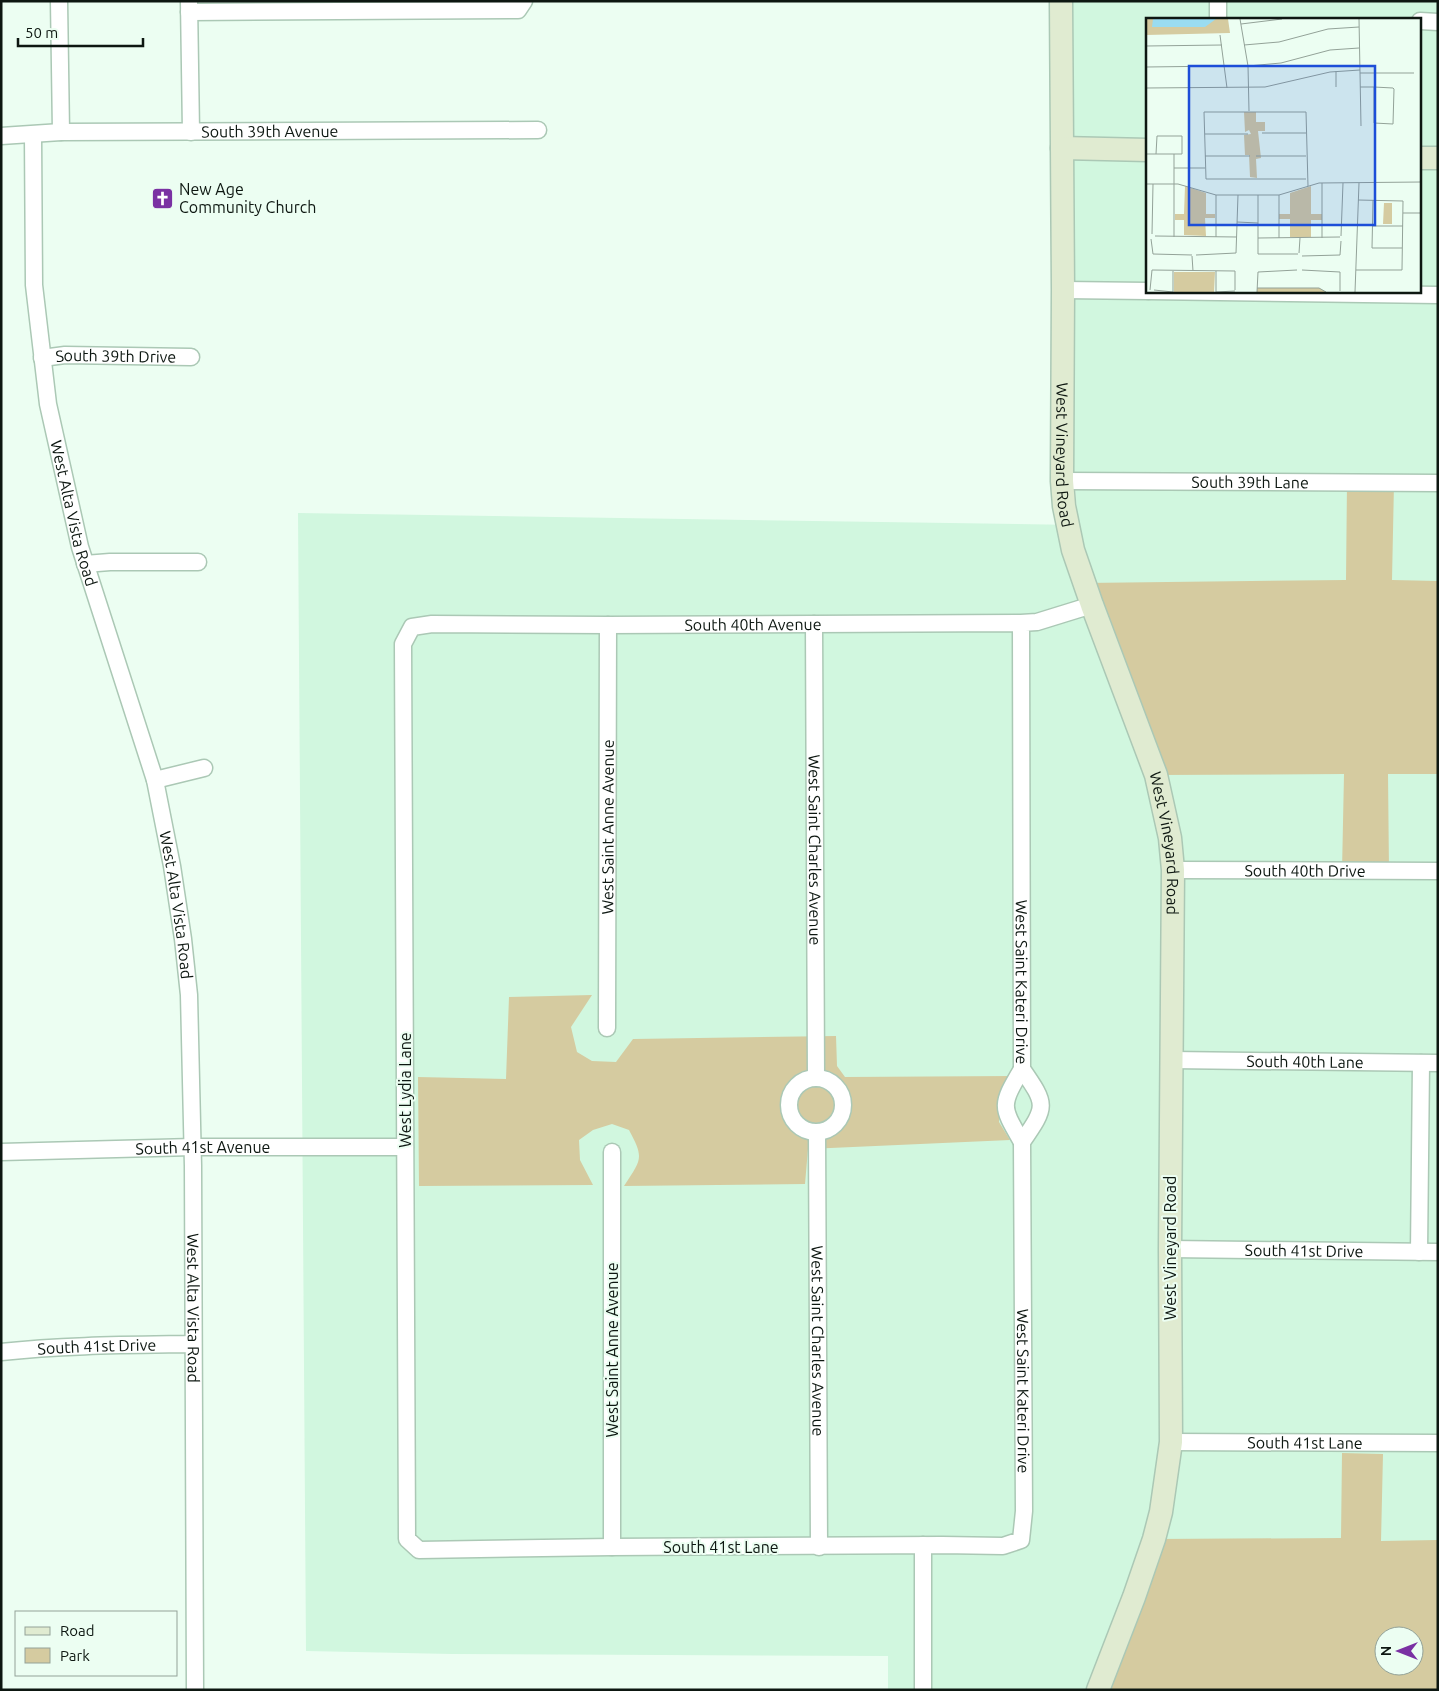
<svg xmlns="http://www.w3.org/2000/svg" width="1439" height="1691" viewBox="0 0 1439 1691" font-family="Ubuntu,sans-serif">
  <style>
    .built { fill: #d1f7df; fill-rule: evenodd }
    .green { fill: #d5cba0; fill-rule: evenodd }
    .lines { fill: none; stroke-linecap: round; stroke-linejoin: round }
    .street-casing { stroke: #abc8b5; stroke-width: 19 }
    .secondary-casing { stroke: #abc8b5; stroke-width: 25 }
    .street { stroke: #fff; stroke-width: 16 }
    .secondary { stroke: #e0ebd1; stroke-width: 22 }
    .labels { text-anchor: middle; stroke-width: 4; stroke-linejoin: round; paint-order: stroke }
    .street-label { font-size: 16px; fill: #0d1711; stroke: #ecfef2 }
    .poi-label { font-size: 16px; fill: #0d1711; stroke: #ecfef2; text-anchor: start }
    .inset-road { fill: none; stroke: #93a298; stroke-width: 1 }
    .view { fill: #1d4ed8; fill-opacity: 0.15; stroke: #1d4ed8; stroke-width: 2.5 }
    .inset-edge { fill: none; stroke: #0d1711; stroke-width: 2.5 }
  </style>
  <rect width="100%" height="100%" fill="#ecfef2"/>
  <path class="built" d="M1069,1H1438V1690H888V1656L452,1654L306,1651L298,513L1078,525L1073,460ZM1148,19H1420V291H1148ZM1384,1636H1414V1666H1384Z"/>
  <path class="green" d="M1347,483H1394L1392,580L1438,581V774H1388L1389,871H1342L1344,774L1156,775L1084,583L1346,580Z
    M592,995L571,1027L577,1052L592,1061L616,1062L633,1039L836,1036L837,1066L845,1077L1012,1076L999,1101V1122L1010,1140L808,1149L805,1184L624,1186C642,1159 644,1158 629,1130L612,1124L593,1130L579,1140L580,1160L593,1185L419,1186L418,1077L506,1079L509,997Z
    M1342,1453L1383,1454L1381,1541L1438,1540V1690H1098L1154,1539L1341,1538ZM1384,1636H1414V1666H1384Z"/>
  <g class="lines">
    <defs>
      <g id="street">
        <path d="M59,1L61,132"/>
        <path d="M189,2L191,132"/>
        <path d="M189,12L518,10L524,1"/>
        <path d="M1218,19V1"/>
        <path d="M1420,21L1438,22"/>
        <path id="s1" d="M33,135L34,285L48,404L80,547L155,780L172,866L183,939L189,995L193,1166L195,1690"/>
        <path id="s2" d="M1,136L61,132L538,130"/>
        <path d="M1063,290L1148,291"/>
        <path d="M1149,291L1438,295"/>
        <path id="s3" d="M42,358L65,355L191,357"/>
        <path id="s4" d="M1062,481L1438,483"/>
        <path d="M85,564L110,562H198"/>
        <path id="s5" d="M1021,623L1022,1069C1047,1105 1047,1106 1022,1142L1024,1511L1021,1540L1003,1546L942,1545L612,1547L419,1550L407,1539L403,644L412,627L432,624L608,625L1021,623L1037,622L1092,605"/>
        <path id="s6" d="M814,624L816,1078"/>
        <path d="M155,780L204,768"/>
        <path id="s7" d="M1173,870L1438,871"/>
        <path id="s8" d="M607,1028L608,625"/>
        <path id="s9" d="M1171,1060L1438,1063"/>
        <path d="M1022,1069C1000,1106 1001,1106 1022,1142"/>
        <circle cx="816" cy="1105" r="27"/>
        <path id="s10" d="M817,1133L819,1547"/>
        <path id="s11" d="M1,1152L193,1147H405"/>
        <path d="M612,1152V1547"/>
        <path id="s12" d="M1170,1249L1438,1252"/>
        <path d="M1419,1252L1421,1063"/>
        <path id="s13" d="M1,1352C65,1345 129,1345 193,1344"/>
        <path id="s14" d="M1171,1442L1438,1443"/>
        <path d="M923,1545V1690"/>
      </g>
      <g id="secondary">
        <path id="s15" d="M1061,1L1063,290L1062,481L1064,506L1073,550L1092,605L1156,775L1170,838L1173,870L1170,1249L1171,1442L1161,1512L1154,1539L1134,1597L1098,1690"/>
        <path d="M1062,148L1148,150"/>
        <path d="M1420,158H1438"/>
      </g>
    </defs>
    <use href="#street" class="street-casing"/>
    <use href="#secondary" class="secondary-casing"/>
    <use href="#street" class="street"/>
    <use href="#secondary" class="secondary"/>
  </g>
  <defs>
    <symbol id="church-square" viewBox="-11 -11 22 22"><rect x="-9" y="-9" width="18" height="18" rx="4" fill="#7a31a3" stroke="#ecfef2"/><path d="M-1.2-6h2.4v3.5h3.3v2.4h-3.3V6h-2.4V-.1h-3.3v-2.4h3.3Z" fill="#fff"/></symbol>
  </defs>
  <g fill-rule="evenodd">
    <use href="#church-square" x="150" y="186" width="25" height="25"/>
  </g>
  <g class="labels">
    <g class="street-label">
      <text dy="6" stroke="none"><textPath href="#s2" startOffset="269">South 39th Avenue</textPath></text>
      <text dy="6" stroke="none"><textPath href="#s3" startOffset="74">South 39th Drive</textPath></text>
      <text dy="6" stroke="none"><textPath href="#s15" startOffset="454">West Vineyard Road</textPath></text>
      <text dy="6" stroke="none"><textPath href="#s4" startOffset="188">South 39th Lane</textPath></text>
      <text dy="6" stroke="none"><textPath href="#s1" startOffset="382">West Alta Vista Road</textPath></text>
      <text dy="6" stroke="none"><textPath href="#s5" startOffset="2802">South 40th Avenue</textPath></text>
      <text dy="6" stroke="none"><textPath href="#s8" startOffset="201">West Saint Anne Avenue</textPath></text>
      <text dy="6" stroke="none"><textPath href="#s15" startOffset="859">West Vineyard Road</textPath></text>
      <text dy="6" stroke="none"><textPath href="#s6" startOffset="226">West Saint Charles Avenue</textPath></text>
      <text dy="6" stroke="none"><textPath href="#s7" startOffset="132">South 40th Drive</textPath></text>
      <text dy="6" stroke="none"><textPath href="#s1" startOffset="788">West Alta Vista Road</textPath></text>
      <text dy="6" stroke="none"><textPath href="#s5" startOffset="359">West Saint Kateri Drive</textPath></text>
      <text dy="6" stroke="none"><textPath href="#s9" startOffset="134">South 40th Lane</textPath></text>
      <text transform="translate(405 1090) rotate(-90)" y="6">West Lydia Lane</text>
      <text dy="6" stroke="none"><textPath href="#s11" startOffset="202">South 41st Avenue</textPath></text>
      <text transform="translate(1170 1248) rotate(-90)" y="6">West Vineyard Road</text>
      <text dy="6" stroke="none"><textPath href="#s12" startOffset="134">South 41st Drive</textPath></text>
      <text dy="6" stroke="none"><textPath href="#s1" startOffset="1192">West Alta Vista Road</textPath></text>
      <text dy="6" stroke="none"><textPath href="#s10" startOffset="208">West Saint Charles Avenue</textPath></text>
      <text dy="6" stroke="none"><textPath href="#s13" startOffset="96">South 41st Drive</textPath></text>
      <text transform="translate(612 1350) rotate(-90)" y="6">West Saint Anne Avenue</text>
      <text dy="6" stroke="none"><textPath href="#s5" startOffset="778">West Saint Kateri Drive</textPath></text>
      <text dy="6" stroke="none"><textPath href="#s14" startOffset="134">South 41st Lane</textPath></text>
      <text x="721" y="1553">South 41st Lane</text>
    </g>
    <g class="poi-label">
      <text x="179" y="195">New Age<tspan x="179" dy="18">Community Church</tspan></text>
    </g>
  </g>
  <g transform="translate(1146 18)">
    <rect width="275" height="275" fill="#ecfef2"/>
    <path d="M0,1H82L84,15L0,17ZM98,94H110V104H119V113H112L115,140L110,141L111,160L104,159L103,137H99L98,117L105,116L103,112L99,114ZM39,168L60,175V196H69V200H59L60,218L38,217V202H29V196H38ZM165,168V196H176V202H165V219H144V201H133V196H144V175ZM238,185H246V206H237ZM28,254H69L68,274H28ZM111,270H173L180,274H111Z" fill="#d5cba0"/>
    <path d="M7,1H70L59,9H6Z" fill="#9adcf0"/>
    <path class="inset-road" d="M94,1L102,48L103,93M213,1L215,108M95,6L136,1M74,17L81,70M98,27L133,24L182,11L213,9M0,28L76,27M102,48L135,45L184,32L213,30M0,49L80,48M190,53V69M214,55H268M214,69H228L247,70L248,71L247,106L228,105V69M0,70L119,69L184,54L214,52M116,115H160M59,116H102M0,136H36V118H11L10,136M59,138H104M110,138H160M28,150H59M160,161H60L58,94H160L162,168M0,166H32L70,177H133L173,165L275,164M112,177V236H152M227,182L226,230H256M257,195H275M91,204L112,205M226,208H257M6,216L7,166M9,218L91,219M195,218L197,165M28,219V136M70,219V177M112,220L194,219M133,220V177M176,220V165M5,221L7,236L46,237M153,235L154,220M50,237L90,235L92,177M46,238L47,253M156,238L194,237L195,223M156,252L194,254V273M210,252H256L257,183L212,182M70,253V274L89,273M111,270H173L180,274M4,272L6,252L89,253V272M8,272L27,274M27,274V253M111,274L112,254L151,252M209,274L213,165"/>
    <path class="view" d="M43,48H229V207H43Z"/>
    <rect width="275" height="275" class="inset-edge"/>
  </g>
  <rect width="1439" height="1691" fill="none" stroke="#0d1711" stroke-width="5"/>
  <rect x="15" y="1611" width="162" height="65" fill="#ecfef2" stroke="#93a298"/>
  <rect x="25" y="1627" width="25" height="8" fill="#e0ebd1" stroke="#93a298"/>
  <text x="60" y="1636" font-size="15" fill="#0d1711">Road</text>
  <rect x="25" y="1648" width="25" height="15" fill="#d5cba0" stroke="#93a298"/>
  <text x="60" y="1661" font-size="15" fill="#0d1711">Park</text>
  <g transform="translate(1399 1651) rotate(270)"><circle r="24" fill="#ecfef2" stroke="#93a298"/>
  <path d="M0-4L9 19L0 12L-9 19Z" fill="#7a31a3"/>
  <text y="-8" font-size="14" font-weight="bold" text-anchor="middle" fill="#0d1711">N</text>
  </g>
  <path d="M18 38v8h125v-8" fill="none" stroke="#0d1711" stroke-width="2.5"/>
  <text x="25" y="38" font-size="15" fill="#0d1711" stroke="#ecfef2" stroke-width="4" paint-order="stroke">50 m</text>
</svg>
